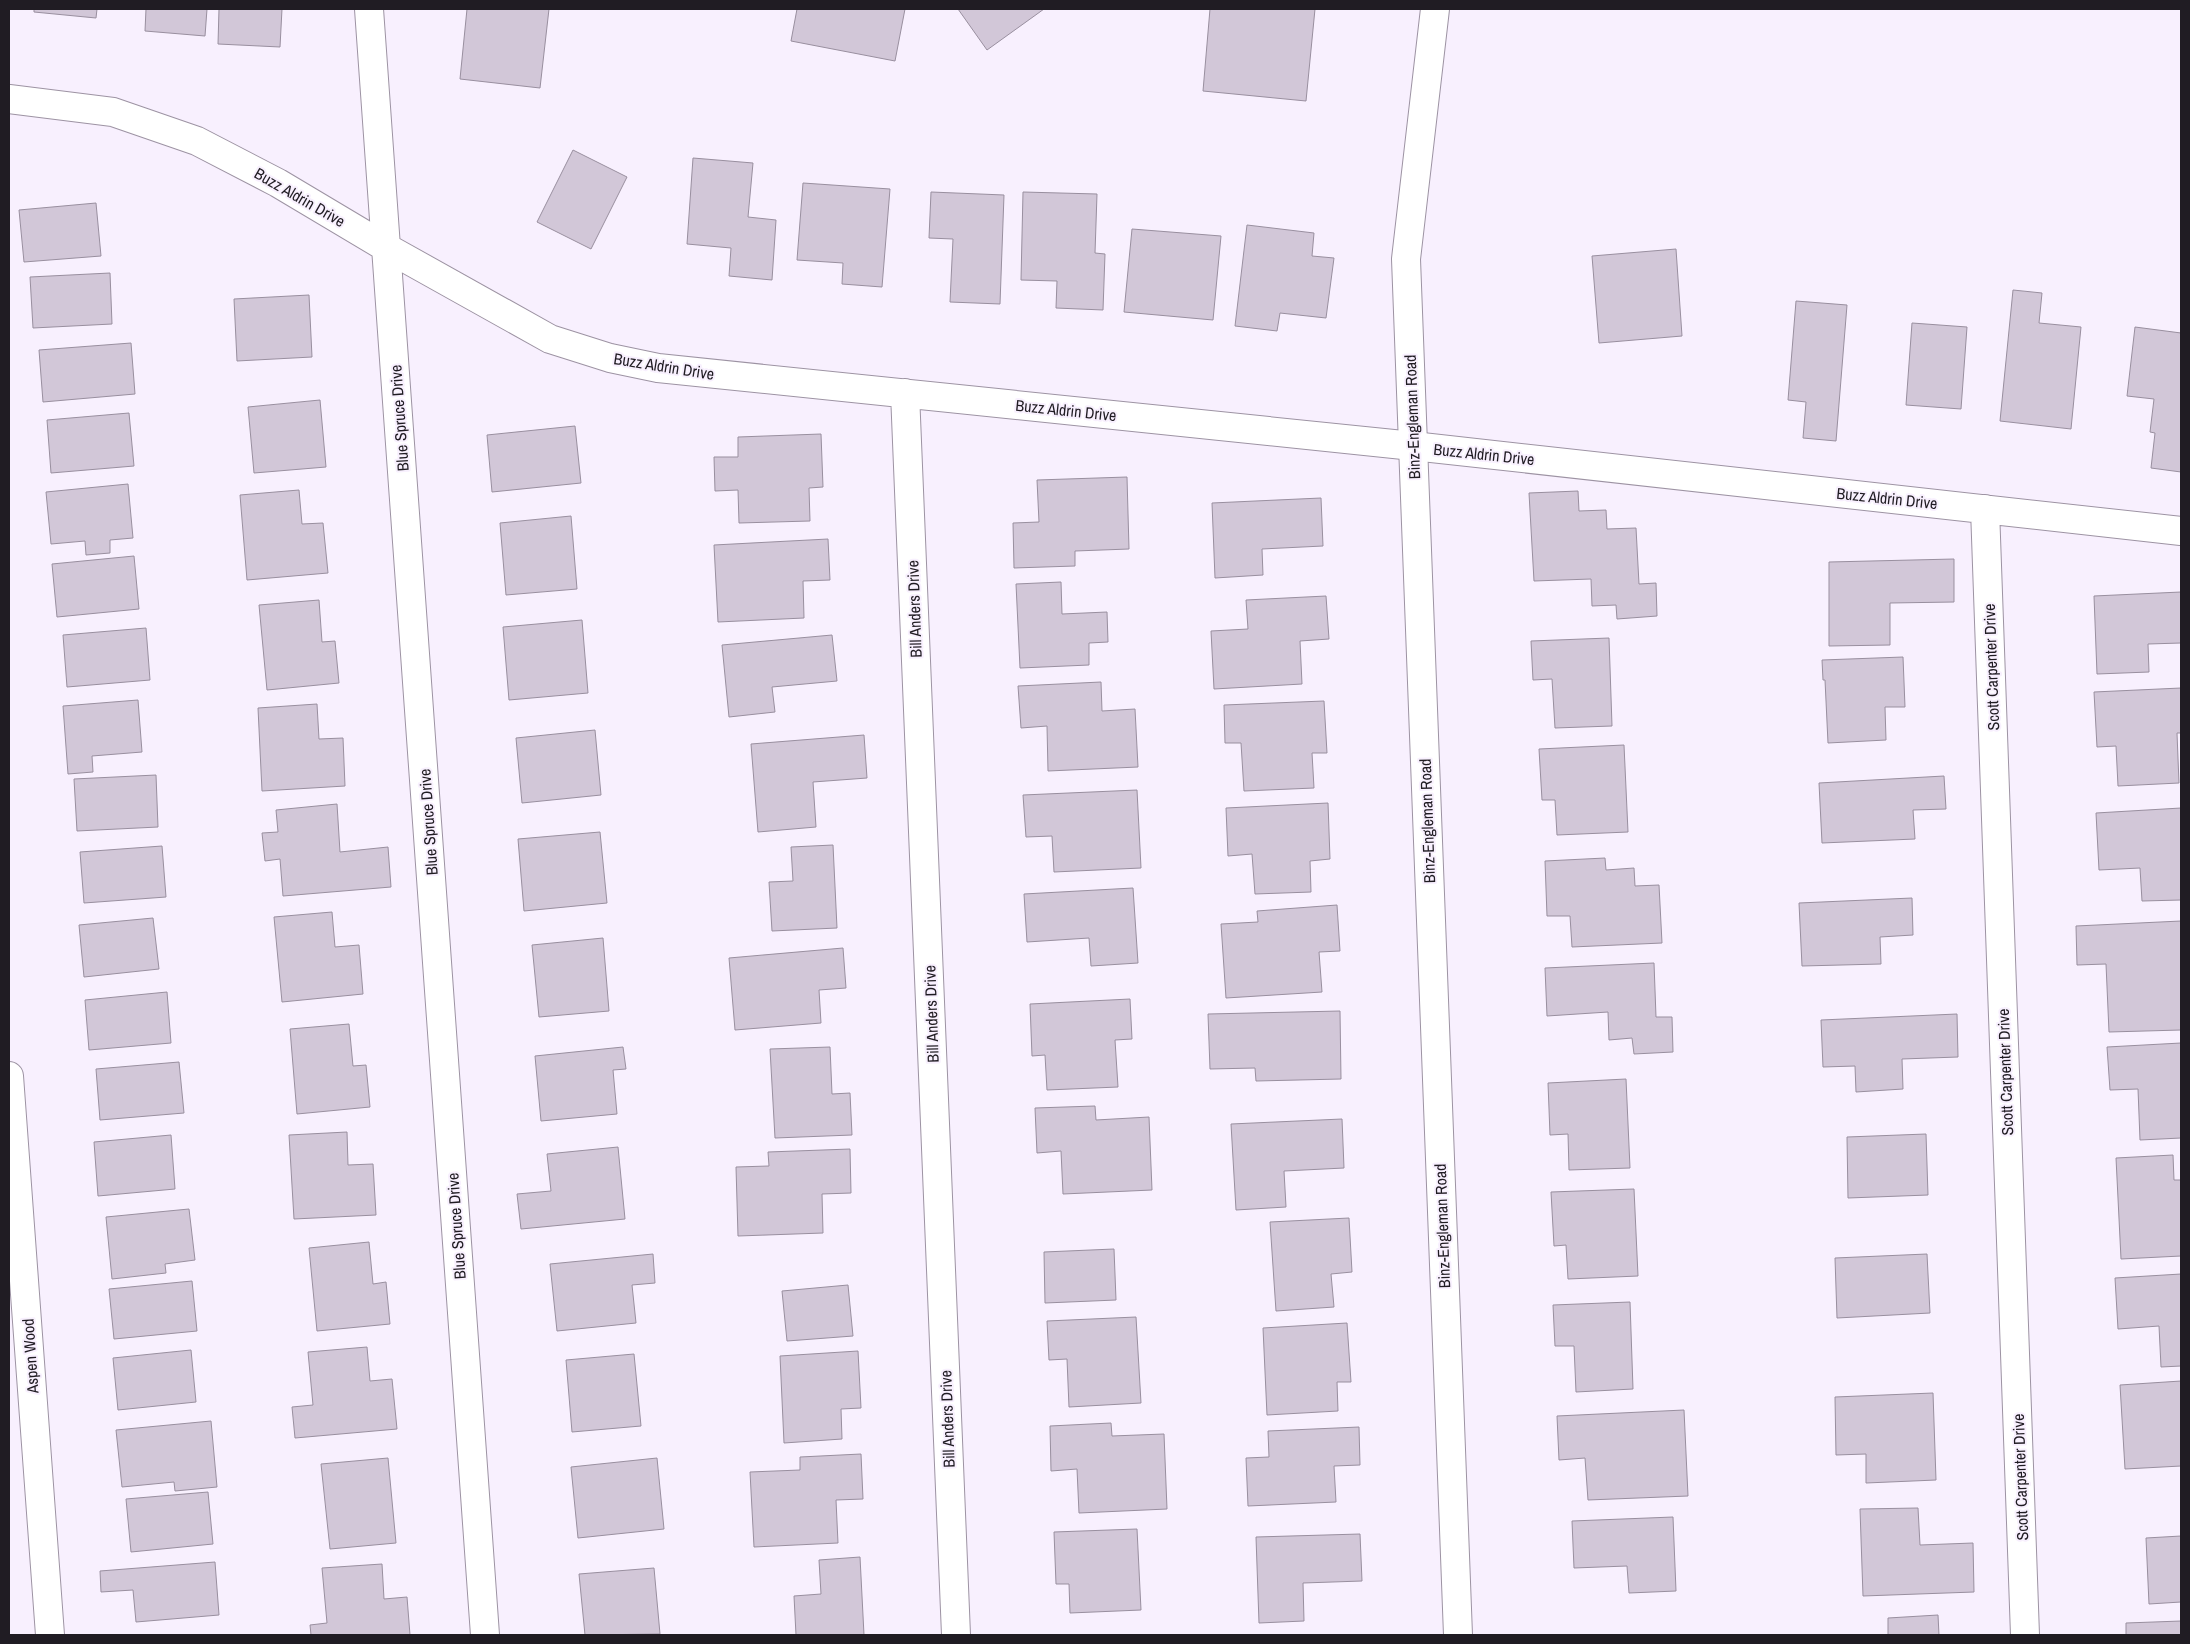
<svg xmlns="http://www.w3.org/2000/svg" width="2190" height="1644" viewBox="0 0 2190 1644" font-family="'Archivo Narrow',sans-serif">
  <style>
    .building { fill: #d2c7d8; stroke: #998f9f }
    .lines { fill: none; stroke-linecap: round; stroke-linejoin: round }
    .street-casing { stroke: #9d93a3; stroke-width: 30 }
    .secondary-casing { stroke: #9d93a3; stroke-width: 30 }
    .street { stroke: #fff; stroke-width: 28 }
    .secondary { stroke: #fff; stroke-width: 28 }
    .labels { text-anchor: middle; stroke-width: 4; stroke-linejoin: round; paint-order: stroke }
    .street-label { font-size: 16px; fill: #201c23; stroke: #f8f0fe }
  </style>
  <rect width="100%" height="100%" fill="#f8f0fe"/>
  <path class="building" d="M34,9H97L96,18L34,12Z
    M146,9H207L205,36L145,31Z
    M219,9H282L280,47L218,44Z
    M467,9H549L540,88L460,79Z
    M797,9H905L895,61L791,41Z
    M958,9H1044L987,50Z
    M1210,9H1315L1306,101L1203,91Z
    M573,150L627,177L591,249L537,222Z
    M693,158L753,163L748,217L776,220L772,280L729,276L731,248L687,244Z
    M803,183L890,189L882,287L842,284L843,263L797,260Z
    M931,192L1004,195L1000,304L950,302L953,239L929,238Z
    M1023,192L1097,194L1095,253L1105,254L1103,310L1056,308L1057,281L1021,280Z
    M96,203L101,256L24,262L19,210Z
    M1247,225L1314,233L1312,256L1334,258L1326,318L1280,313L1277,331L1235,326Z
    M1132,229L1221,236L1213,320L1124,312Z
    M1676,249L1682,336L1599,343L1592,256Z
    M110,273L112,324L33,328L30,277Z
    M2013,290L2042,293L2039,323L2081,327L2071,429L2000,421Z
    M309,295L312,357L237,361L234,299Z
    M1796,301L1847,305L1836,441L1803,438L1806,402L1788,400Z
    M1912,323L1967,327L1961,409L1906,405Z
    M2135,327L2181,333V472L2151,468L2155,433L2150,432L2154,399L2127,396Z
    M131,343L135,394L43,402L39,350Z
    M320,400L326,467L254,473L248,407Z
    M129,413L134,466L51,473L47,420Z
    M575,426L581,483L492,492L487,435Z
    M821,434L823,487L809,488L810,521L739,523L738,490L715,491L714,457H738V437Z
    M1127,477L1129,549L1075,551V566L1014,568L1013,523L1039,522L1037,480Z
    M128,484L133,538L110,540V553L86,555L85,541L51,544L46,492Z
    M299,490L302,524L323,523L328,573L247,580L240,495Z
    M1578,491L1579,511L1606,510L1607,529L1636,528L1639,584L1656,583L1657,616L1617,619L1616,605L1592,606L1591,579L1534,581L1529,493Z
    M1321,498L1323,546L1262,549L1263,575L1215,578L1212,503Z
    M571,516L577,589L506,595L500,523Z
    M828,539L830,580L803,581L804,618L718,622L714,545Z
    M134,556L139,609L57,617L52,564Z
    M1954,559V602L1890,603V645L1829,646V562Z
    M1061,582L1062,614L1107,612L1108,642L1089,643V665L1020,668L1016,584Z
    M2181,592V643L2148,644L2149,672L2097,674L2094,596Z
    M1326,596L1329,639L1300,641L1302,684L1214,689L1211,631L1248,629L1246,600Z
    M319,600L322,642L335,641L339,683L267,690L259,605Z
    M582,620L588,693L509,700L503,627Z
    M146,628L150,680L67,687L63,635Z
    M832,635L837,681L772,687L775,712L729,717L722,645Z
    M1609,638L1612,726L1555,728L1552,679L1533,680L1531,641Z
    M1903,657L1905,707H1885L1886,740L1828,743L1825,680H1823L1822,660Z
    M1101,682L1102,711L1135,709L1138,767L1048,771L1047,726L1021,728L1018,686Z
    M2181,688V733H2177L2179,783L2118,786L2116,746L2097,747L2094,692Z
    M138,700L142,752L92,756L93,772L68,774L63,706Z
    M1324,701L1327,753H1312L1314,788L1244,791L1241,743H1225L1224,705Z
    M317,704L319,739L343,738L345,786L262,791L258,708Z
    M595,730L601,795L522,803L516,738Z
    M864,735L867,778L813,782L816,827L758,832L751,744Z
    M1624,745L1628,832L1557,835L1555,800H1542L1539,749Z
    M156,775L158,827L77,831L74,779Z
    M1944,776L1946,809L1913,810L1915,839L1822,843L1819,783Z
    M1137,790L1141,868L1054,872L1052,836L1026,837L1023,795Z
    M1328,803L1330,859L1310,861L1311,892L1255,894L1252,854L1228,856L1226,808Z
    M337,804L340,852L388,847L391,887L283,896L280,859L265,861L262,833L278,832L276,810Z
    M2181,808V900L2142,901L2140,868L2099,870L2096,813Z
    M600,832L607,903L524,911L518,839Z
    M833,845L837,928L772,931L769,882L793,881L791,847Z
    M162,846L166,897L84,903L80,852Z
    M1605,858L1606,870L1634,868L1635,886L1659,885L1662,943L1572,947L1570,916H1547L1545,861Z
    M1133,888L1138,963L1091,966L1089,938L1027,942L1024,894Z
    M1912,898L1913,935L1880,937L1881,964L1802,966L1799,903Z
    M1337,905L1340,951L1319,952L1322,992L1226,998L1221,924L1258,922L1257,911Z
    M332,912L335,947L359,945L363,994L282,1002L274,917Z
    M153,918L159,969L84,977L79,925Z
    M2181,921V1030L2109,1032L2106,964L2077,965L2076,926Z
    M603,938L609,1011L539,1017L532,945Z
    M843,948L846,988L819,990L821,1023L735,1030L729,958Z
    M1654,963L1656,1017H1672L1673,1052L1634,1054L1632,1038L1609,1040L1608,1012L1547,1016L1545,968Z
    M167,992L171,1043L89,1050L85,1000Z
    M1130,999L1132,1039L1115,1040L1118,1087L1047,1090L1045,1055L1032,1056L1030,1004Z
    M1340,1011L1341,1079L1256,1081L1255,1068L1210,1069L1208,1014Z
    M1957,1014L1958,1057L1902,1059L1903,1089L1856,1092L1855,1066L1823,1067L1821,1020Z
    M349,1024L353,1066L366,1065L370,1107L297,1114L290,1029Z
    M2181,1043V1138L2140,1140L2138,1089L2110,1090L2107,1047Z
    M623,1047L626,1069L613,1070L617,1114L541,1121L535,1056Z
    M830,1047L832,1094L850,1093L852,1135L775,1138L770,1049Z
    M179,1062L184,1113L100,1120L96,1069Z
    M1626,1079L1630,1168L1569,1170L1568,1134L1550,1135L1548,1083Z
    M1095,1106L1096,1120L1149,1117L1152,1190L1063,1194L1061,1151L1037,1153L1035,1108Z
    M1342,1119L1344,1168L1284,1171L1286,1207L1236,1210L1231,1124Z
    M347,1132L348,1165L373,1164L376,1215L294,1219L289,1135Z
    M1926,1134L1928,1195L1848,1198L1847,1137Z
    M171,1135L175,1189L98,1196L94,1142Z
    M618,1147L625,1219L521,1229L517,1194L551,1191L547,1154Z
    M850,1149L851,1193L822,1194L823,1233L738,1236L736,1167L769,1166L768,1152Z
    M2173,1155L2174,1180H2181V1256L2121,1259L2116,1158Z
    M1634,1189L1638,1276L1568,1279L1566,1245L1554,1246L1551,1192Z
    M189,1209L195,1260L165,1264L166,1273L112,1279L106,1217Z
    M1349,1218L1352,1272L1331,1274L1334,1307L1276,1311L1270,1222Z
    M369,1242L373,1284L386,1282L390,1324L317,1331L309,1248Z
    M1114,1249L1116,1300L1045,1303L1044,1252Z
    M653,1254L655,1283L632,1285L636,1323L557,1331L550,1264Z
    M1927,1254L1930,1313L1837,1318L1835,1258Z
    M2181,1274V1366L2161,1367L2159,1326L2118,1329L2115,1278Z
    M192,1281L197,1331L114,1339L109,1289Z
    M848,1285L853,1336L787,1341L782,1291Z
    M1630,1302L1633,1389L1576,1392L1574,1346H1555L1553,1305Z
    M1136,1317L1141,1403L1069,1407L1067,1359L1049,1360L1047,1321Z
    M1347,1323L1351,1382H1337L1338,1411L1267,1415L1263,1328Z
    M367,1347L370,1381L392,1379L397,1429L295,1438L292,1407L313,1405L308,1352Z
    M191,1350L196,1402L118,1410L113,1358Z
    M858,1351L861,1408L841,1409L842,1439L784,1443L780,1356Z
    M634,1354L641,1426L572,1432L566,1360Z
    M2181,1381V1466L2125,1469L2120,1385Z
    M1933,1393L1936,1480L1866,1483V1454L1836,1455L1835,1397Z
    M1684,1410L1688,1496L1588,1500L1585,1458L1559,1460L1557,1416Z
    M211,1421L217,1487L175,1491L174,1482L122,1487L116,1430Z
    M1111,1423L1112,1436L1164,1434L1167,1509L1079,1513L1077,1469L1051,1471L1050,1426Z
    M1359,1427L1360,1465L1334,1466L1336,1502L1248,1506L1246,1458L1269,1457L1268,1431Z
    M861,1454L863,1499L836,1500L838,1543L754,1547L750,1472L800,1470V1457Z
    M388,1458L396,1543L330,1549L321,1464Z
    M657,1458L664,1529L578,1538L571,1467Z
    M208,1492L213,1544L131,1552L126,1499Z
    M1918,1508L1920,1545L1973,1543L1974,1592L1863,1596L1860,1509Z
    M1673,1517L1676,1591L1629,1593L1627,1566L1574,1568L1572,1521Z
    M1137,1529L1141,1610L1070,1613L1069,1584H1056L1054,1532Z
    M1360,1534L1362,1581L1303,1583L1304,1621L1259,1623L1256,1537Z
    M2181,1536V1602L2149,1604L2146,1538Z
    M860,1557L864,1635H796L794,1596L821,1594L819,1560Z
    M215,1562L219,1615L136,1622L133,1590L101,1592L100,1571Z
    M382,1564L384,1599L407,1597L410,1635H311L310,1625L327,1623L322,1568Z
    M654,1568L660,1634L585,1635L579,1574Z
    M1938,1615L1939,1635H1888V1618Z
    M2181,1621V1635H2126V1623Z"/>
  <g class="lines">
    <defs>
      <path id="street" d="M369,9L485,1635
        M9,99L113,112L197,141L278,183L387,248L550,339L610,358L658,368L1413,446L2181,531
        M905,393L956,1635
        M1985,509L2025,1635
        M9,1076L50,1635"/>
      <path id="secondary" d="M1435,9L1406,259L1458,1635"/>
    </defs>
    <use href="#street" class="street-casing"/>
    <use href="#secondary" class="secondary-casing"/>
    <use href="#street" class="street"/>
    <use href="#secondary" class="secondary"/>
  </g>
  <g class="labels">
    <g class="street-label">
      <text transform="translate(300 197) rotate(30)" y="6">Buzz Aldrin Drive</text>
      <text transform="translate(664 366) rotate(9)" y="6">Buzz Aldrin Drive</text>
      <text transform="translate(1066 410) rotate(6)" y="6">Buzz Aldrin Drive</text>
      <text transform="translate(1412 417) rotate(-92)" y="6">Binz-Engleman Road</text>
      <text transform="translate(399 418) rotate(-94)" y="6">Blue Spruce Drive</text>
      <text transform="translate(1484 454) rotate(6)" y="6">Buzz Aldrin Drive</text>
      <text transform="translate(1887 498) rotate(6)" y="6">Buzz Aldrin Drive</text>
      <text transform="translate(914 609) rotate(-92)" y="6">Bill Anders Drive</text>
      <text transform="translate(1991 667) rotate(-92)" y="6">Scott Carpenter Drive</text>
      <text transform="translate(1427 821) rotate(-92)" y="6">Binz-Engleman Road</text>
      <text transform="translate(428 822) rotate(-94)" y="6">Blue Spruce Drive</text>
      <text transform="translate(931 1014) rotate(-92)" y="6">Bill Anders Drive</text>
      <text transform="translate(2005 1072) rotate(-92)" y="6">Scott Carpenter Drive</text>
      <text transform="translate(456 1226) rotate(-94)" y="6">Blue Spruce Drive</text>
      <text transform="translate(1442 1226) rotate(-92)" y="6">Binz-Engleman Road</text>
      <text transform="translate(30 1356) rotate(-94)" y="6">Aspen Wood</text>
      <text transform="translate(947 1419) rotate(-92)" y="6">Bill Anders Drive</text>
      <text transform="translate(2020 1477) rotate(-92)" y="6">Scott Carpenter Drive</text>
    </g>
  </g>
  <rect width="2190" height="1644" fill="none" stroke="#201c23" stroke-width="20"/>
</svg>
